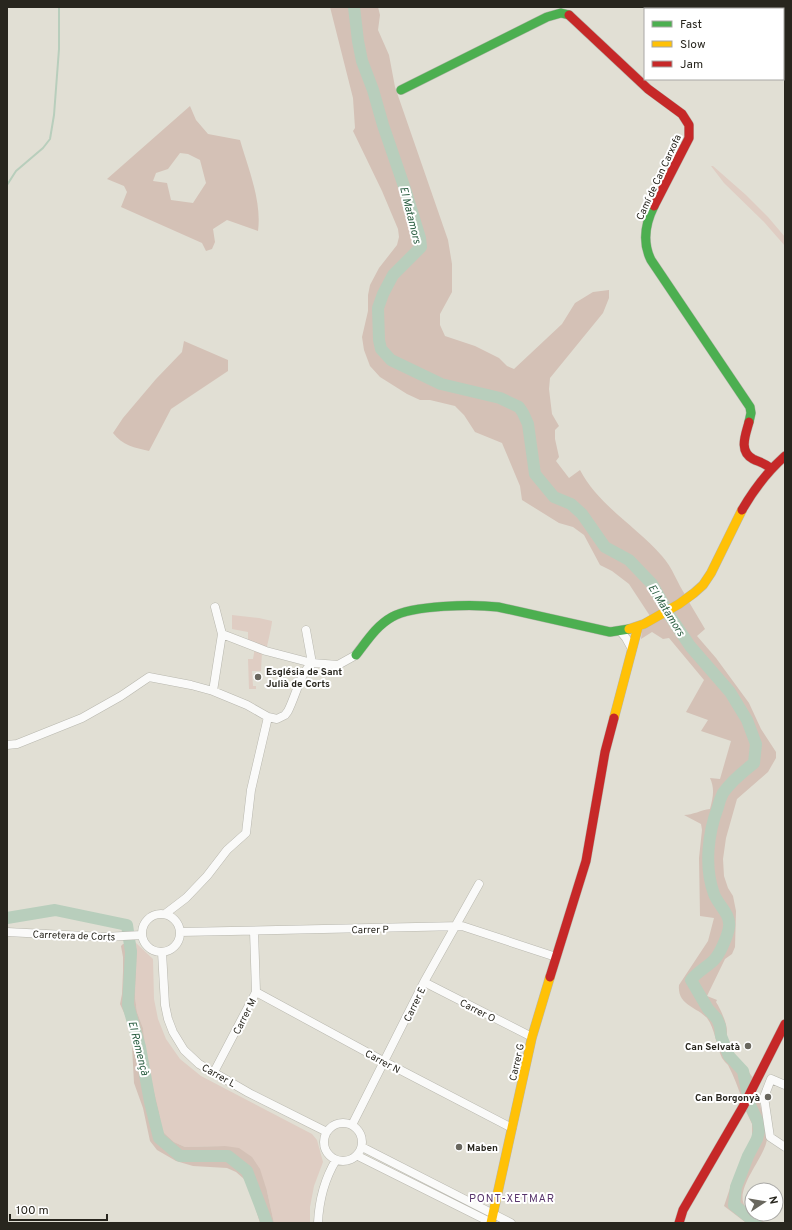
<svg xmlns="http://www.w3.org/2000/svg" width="792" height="1230" viewBox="0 0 792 1230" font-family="Overpass,sans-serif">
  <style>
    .green { fill: #dfcdc3 }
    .forest { fill: #d4c1b6; fill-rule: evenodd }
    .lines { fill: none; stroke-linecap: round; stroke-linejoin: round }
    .stream { stroke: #b8cebc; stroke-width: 2 }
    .river { stroke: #b8cebc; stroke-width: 12 }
    .street-casing { stroke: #b8b7ae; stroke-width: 9 }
    .fast-casing { stroke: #b8b7ae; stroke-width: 10 }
    .slow-casing { stroke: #b8b7ae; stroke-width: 10 }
    .jam-casing { stroke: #b8b7ae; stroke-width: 10 }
    .street { stroke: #fafaf9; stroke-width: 8 }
    .fast { stroke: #4caf50; stroke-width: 9 }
    .slow { stroke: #ffc107; stroke-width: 9 }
    .jam { stroke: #c62828; stroke-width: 9 }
    .poi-dot { fill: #69675e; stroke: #fff; stroke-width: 1.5 }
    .labels { text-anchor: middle; stroke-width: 4; stroke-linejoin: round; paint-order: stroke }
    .street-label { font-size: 10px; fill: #28261e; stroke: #fff }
    .poi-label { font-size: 10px; font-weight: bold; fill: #28261e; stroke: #fff; text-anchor: start }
    .water-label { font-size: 11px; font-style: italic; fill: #2b5e42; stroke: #fff }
    .neighbourhood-label { font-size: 11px; letter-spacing: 1px; fill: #58346c; stroke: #fff }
  </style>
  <rect width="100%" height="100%" fill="#e1dfd4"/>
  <path class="green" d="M711,166H713L746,195L768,217L785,237V246L764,222L724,183Z
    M232,615L259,618L272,621C272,625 268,642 267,647L248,642V632L232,629Z
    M255,648L262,651L261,671H252L253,686H256V689H249L248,659H253Z
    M135,942L153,959L154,999L158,1019L166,1039L180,1059L201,1076L312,1134L317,1140L323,1162L314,1186L310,1207V1223H274L267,1191L225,1146L185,1147L174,1142L162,1131L159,1112L146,1064L143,1028L137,1012L135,997L137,951Z"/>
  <path class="forest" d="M330,7H378L380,15L378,30L389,55L395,87L448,240L452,264V292L440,314V325L445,336L475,346L499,358L507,366L514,369L562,324L575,303L593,292L609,290V298L603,313L550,378L549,389L552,414L559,426L555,430V439L559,457L556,461L569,478L580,470C599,506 636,526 662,556C673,568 677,583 686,596L650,616L629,584L612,571L600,565L584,535L573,527L559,523L522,500L520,486L502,443L475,432L464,415L455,406L430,400H420L407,394L380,377L370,366L364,350L362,337L368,311V295L370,285L379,268L397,245L399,237L398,229L382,191L353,131L355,128L353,98Z
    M190,106L196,120L208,134L240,140C248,168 262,201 258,231L227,220L213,229L215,242L212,249L206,251L202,243L121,207L127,192L124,186L107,179ZM180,153L188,154L200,160L206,183L193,203L171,200L167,183L153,181L156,173L168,169Z
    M184,341L228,360V371L171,409L149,451C135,448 122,445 113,433L123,418L156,379L182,352Z
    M689,602L705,629L697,636L716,658L749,703L761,729L776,752V758L768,772L737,799L726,838L723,859L724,876L728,888L733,896L736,911L735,947L732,954L725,959L707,996L717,1000L716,1002C720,1008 727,1023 727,1031C727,1035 726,1038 728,1043C732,1053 746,1067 753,1078L742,1099C738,1088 734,1076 728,1065C726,1063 724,1061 722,1058C716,1045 715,1029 707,1018C697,1007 677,1005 679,985L708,941L714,918L700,916L699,858L702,830L701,824L684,815C693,815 701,810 710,809C713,797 715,789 710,778L720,779L731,741L701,731L708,720L686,712L704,680L669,638L663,639L652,632L641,639L642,630Z
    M135,942L137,951L135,997L137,1012L143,1028L147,1064L159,1112L162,1131L174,1142L185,1147L225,1146L239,1148L252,1157L260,1169L267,1191L274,1223H260L250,1190L244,1179L236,1172L227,1168L193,1166L176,1161L157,1150L150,1141L143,1108L134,1083L131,1028L120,1004L122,994L123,972V957L121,946L123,944Z
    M756,1092L759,1099C761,1112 767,1125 767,1138C767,1157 724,1198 752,1212V1214H755L765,1223L745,1222L724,1206L731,1185L743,1160L752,1136V1124L746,1111Z"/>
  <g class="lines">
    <path class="stream" d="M7,185L16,171L43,148L50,139L54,115L59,49V7"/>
    <path class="river" d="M354,7L358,41L362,61L373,90L383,125L406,192L420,238L421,247L393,275L383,294L378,308L379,340L381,349L391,360L441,384L500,398L519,407L523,413L528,424L535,474L554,497L571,504L582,514L605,547L629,560L652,584L670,616L690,646L730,692L747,720L756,744L754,763C743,772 732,780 723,793C721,797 719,802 718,807C708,833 704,867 714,894C718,905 731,914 729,927C728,935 720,954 714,960C707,967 697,972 691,980L708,1009L717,1019L720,1026L721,1036L729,1056L743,1071L750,1105L758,1122L759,1131L757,1139L748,1156L736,1187L734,1205L756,1223
      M7,918L55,910L127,925L131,952L128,1005L140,1047L150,1102L159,1138L180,1156H228L247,1171L267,1223"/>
    <defs>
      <path id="street" d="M215,607L222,634
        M306,630L312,663
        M620,631L626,638L632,649
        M213,691L222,634L266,651L312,663L338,665L356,655
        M7,745L17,744L82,718L121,696L149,677L191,685L213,691L247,705L268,717L277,719L285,715L288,711C296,695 300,674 312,663
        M142 933a19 19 0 1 1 38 0a19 19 0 1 1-38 0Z
        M165,914L186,898L207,876L227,850L246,833L251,790L268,717
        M7,932L104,937L142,935
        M180,932L462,926L556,957
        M162,952L165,1005L168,1019L173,1032L184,1050L199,1064L249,1093L327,1132
        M424,982L532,1037
        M256,992L385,1062L512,1128
        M214,1072L256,992L254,931
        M785,1085L771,1079L764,1097L770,1137L785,1147
        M324 1142a19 19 0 1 1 38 0a19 19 0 1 1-38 0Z
        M352,1125L424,982L479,884
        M362,1147L511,1223
        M358,1156L492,1223
        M318,1223C319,1200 324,1180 336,1160"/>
      <path id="fast" d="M401,90L547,17L561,13L569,15
        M654,206C645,224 642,242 651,260L750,407L751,413L749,422
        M356,655C367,641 376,626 392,617C413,605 473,604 498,607L610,632L629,629"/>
      <path id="slow" d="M629,629L644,624L679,604L694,593L703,585L711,573L742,510
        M614,718L638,627
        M491,1223L532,1037L550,977"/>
      <path id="jam" d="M569,15L648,89L682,114L689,125V138L654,206
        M749,422C746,434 738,451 753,459C759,462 765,463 770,468
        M742,510C754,489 767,472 785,456
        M550,977L586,861L605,752L614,718
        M679,1223L683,1210L744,1105L785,1024"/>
    </defs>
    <use href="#street" class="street-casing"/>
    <use href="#fast" class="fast-casing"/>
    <use href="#slow" class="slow-casing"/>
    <use href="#jam" class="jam-casing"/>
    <use href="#street" class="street"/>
    <use href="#fast" class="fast"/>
    <use href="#slow" class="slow"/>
    <use href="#jam" class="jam"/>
  </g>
  <g class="poi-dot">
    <circle cx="258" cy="677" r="4"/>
    <circle cx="748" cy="1046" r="4"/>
    <circle cx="768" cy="1097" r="4"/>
    <circle cx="459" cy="1147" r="4"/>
  </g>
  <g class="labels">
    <g class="street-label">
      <text transform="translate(658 177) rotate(-65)" y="4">Camí de Can Carxofa</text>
      <text transform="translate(370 929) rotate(-1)" y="4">Carrer P</text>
      <text transform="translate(74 935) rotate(2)" y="4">Carretera de Corts</text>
      <text transform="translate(414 1004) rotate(-64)" y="4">Carrer E</text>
      <text transform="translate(478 1010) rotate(27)" y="4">Carrer O</text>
      <text transform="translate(244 1016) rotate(-63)" y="4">Carrer M</text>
      <text transform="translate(383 1061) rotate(28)" y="4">Carrer N</text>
      <text transform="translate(516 1062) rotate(-77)" y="4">Carrer G</text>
      <text transform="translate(219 1075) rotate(29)" y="4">Carrer L</text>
    </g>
    <g class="poi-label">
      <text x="266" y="675">Església de Sant<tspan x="266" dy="12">Julià de Corts</tspan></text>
      <text x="740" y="1050" text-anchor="end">Can Selvatà</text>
      <text x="760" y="1101" text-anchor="end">Can Borgonyà</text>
      <text x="467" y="1151">Maben</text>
    </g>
    <g class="water-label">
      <text transform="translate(411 215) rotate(76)" y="4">El Matamors</text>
      <text transform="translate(667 610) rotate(58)" y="4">El Matamors</text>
      <text transform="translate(139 1048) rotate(76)" y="4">El Remençà</text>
    </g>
    <g class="neighbourhood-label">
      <text x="512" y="1202">PONT-XETMAR</text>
    </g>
  </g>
  <rect width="792" height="1230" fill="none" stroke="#28261e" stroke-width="16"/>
  <rect x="644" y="8" width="140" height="72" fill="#ffffff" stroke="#a9a8a5"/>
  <rect x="652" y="21" width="20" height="6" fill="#4caf50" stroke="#a9a8a5"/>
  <text x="680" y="28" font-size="12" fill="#28261e">Fast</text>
  <rect x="652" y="41" width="20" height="6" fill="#ffc107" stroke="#a9a8a5"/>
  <text x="680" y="48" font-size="12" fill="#28261e">Slow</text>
  <rect x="652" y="61" width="20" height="6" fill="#c62828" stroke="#a9a8a5"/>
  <text x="680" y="68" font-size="12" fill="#28261e">Jam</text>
  <g transform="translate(764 1202) rotate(78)"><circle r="19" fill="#ffffff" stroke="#a9a8a5"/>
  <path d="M0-3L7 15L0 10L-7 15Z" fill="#69675e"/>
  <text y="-6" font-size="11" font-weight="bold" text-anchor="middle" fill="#28261e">N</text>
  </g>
  <path d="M10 1214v6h97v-6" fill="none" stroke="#28261e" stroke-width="2"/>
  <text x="16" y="1214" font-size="12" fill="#28261e" stroke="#ffffff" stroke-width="3" paint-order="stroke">100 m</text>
</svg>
